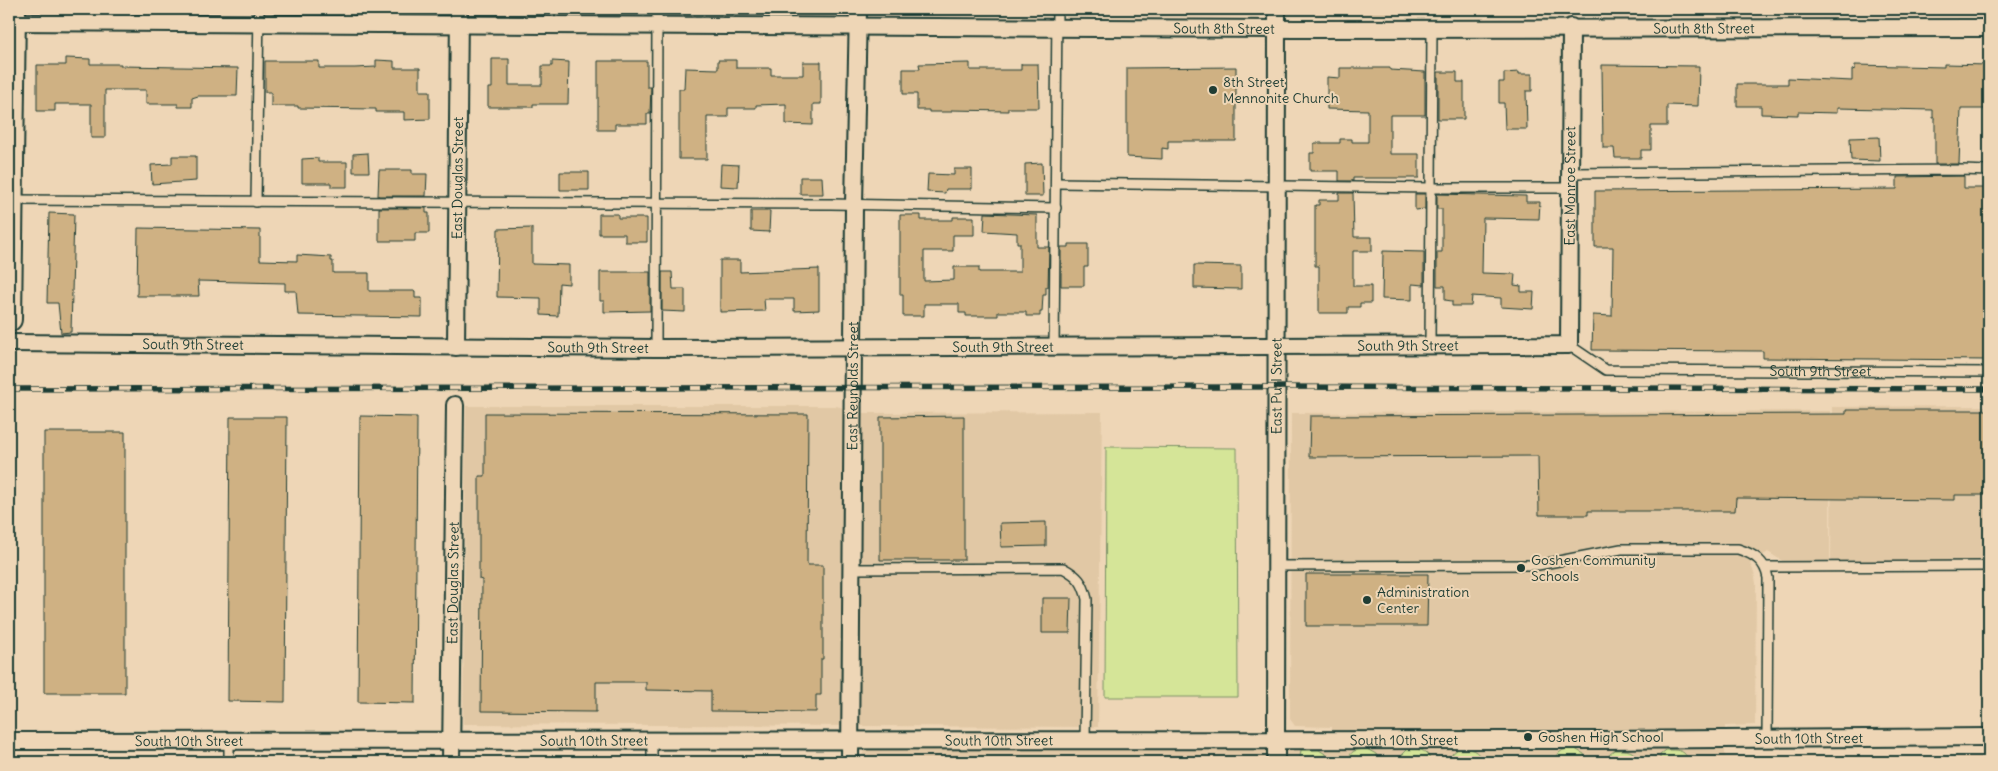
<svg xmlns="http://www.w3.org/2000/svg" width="1998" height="771" viewBox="0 0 1998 771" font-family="Delius,sans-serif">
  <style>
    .built { fill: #e1c8a5 }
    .green { fill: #d5e598; stroke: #7a9166 }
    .building { fill: #cfb183; stroke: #1f3d34 }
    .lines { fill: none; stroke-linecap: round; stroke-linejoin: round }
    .lane-casing { stroke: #1f3d34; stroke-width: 12 }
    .street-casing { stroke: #1f3d34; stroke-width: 20 }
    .secondary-casing { stroke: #1f3d34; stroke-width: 28 }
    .lane { stroke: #eed6b6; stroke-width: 9 }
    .street { stroke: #eed6b6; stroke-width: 16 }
    .secondary { stroke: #eed6b6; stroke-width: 24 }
    .rail-casing { stroke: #1f3d34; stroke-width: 5.5 }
    .rail { stroke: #eed6b6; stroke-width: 4; stroke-dasharray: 11; stroke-linecap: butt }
    .poi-dot { fill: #1f3d34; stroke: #eed6b6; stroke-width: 2 }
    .labels { text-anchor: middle; stroke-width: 4; stroke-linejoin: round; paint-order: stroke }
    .street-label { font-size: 14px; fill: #1f3d34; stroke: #eed6b6 }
    .poi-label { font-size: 14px; fill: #1f3d34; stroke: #eed6b6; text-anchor: start }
  </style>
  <rect width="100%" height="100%" fill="#eed6b6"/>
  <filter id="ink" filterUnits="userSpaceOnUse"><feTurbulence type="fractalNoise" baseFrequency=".02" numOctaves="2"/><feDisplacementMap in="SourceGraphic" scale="10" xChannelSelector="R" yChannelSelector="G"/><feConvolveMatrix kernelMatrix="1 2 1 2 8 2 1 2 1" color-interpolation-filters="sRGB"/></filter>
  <g filter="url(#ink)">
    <path class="built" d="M1291,9H1563L1558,15L1299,14L1293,13Z
      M1859,9H1989V13L1923,15Z
      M466,406H836L863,413L1102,412L1098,727L463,724Z
      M1989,406V562H1831L1832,407Z
      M1830,411V562H1784L1768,552L1750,564L1754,572L1756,583L1755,725L1725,726V757H1989V762H862V755L864,751L867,750H1291L1331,748L1332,727L1295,726L1290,719L1291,413Z"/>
    <path class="green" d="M1106,447L1237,448L1238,697H1105Z
      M1367,749L1376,754L1378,758L1376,762H1350C1348,749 1358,750 1367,749Z
      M1408,749C1418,749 1428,749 1430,761L1428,762H1402V755Z
      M1458,749C1468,749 1478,748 1481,760L1478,762H1453L1452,754Z
      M1575,749L1584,754L1585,758L1584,762H1557C1556,749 1566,749 1575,749Z
      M1301,750H1319L1327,755L1326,762H1295L1300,757Z
      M1615,750C1626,750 1635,749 1637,761L1610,762L1609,755Z
      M1666,750C1676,750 1686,749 1688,761L1660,762V755Z"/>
    <path class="building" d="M66,58L90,59V64H121V66L238,68L237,96H198L192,98V107H178V104H146V90H105V138H91V104H55V111H37V65H66Z
      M492,59H509V85H542V66H552V61L569,62L568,104H533V107H488V88H492Z
      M376,60L394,61V68H420V91H430V119L404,120V112H376V109L298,108V106H271V92H265V61H319V68H355L376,67Z
      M718,60H736V68H771V75H803V62H821V104H813V125L786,124V104L756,105V108H728V117H707V159H679V89H684L685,68L718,69Z
      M598,61H647V87H651L650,114H647V124H615V130H598Z
      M970,63V70H1021V64H1038L1039,108H1008V111L951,110V112H929V110H917V94H903V69H920L919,64Z
      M1944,64L1989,65V109H1961L1959,164H1935V118H1933V110L1837,108V113L1798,112V115L1761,114V106H1737V84H1788V78L1852,81V70L1855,69V65L1944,67Z
      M1602,65L1699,66L1698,106L1667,105V126H1651V150H1641V158H1615L1614,148H1603Z
      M1236,67V141H1168V149L1162,148V159L1127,157V68Z
      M1340,68H1390V70L1425,72V115H1390V154H1419V178H1353V181H1339V171H1310V153H1314V143H1340V139H1352V142H1368V110L1327,109V77L1340,78Z
      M1438,72H1457V82H1464V119H1438Z
      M1519,72V74H1532V91H1526L1527,129H1505L1504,103H1499V82H1504V73Z
      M1879,137L1880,161L1851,160L1850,138Z
      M368,153L369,172H353V154Z
      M172,156H196V181L152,184L151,165L172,164Z
      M318,158V162H347V187H331V183H302V159Z
      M1042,163L1043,196H1025V164Z
      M721,164L739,165L738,187L720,186Z
      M954,169H972V189H946L945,193L927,192L928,174L954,175Z
      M379,170H412V174H427L426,196H378Z
      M560,172H589V190H560Z
      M1964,176V188H1989V360L1763,358V351L1592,350L1593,315L1612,316L1613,247H1595V191L1897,189V177Z
      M800,177H822L823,194H800Z
      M1339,193H1353L1354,237H1372V251H1353V286H1371V303H1360V307H1348V313H1319V266H1315V205H1319V200H1339Z
      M1415,194H1425V209L1415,210Z
      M1437,194L1526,196V202H1540L1539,219L1483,218L1482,273L1515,274L1514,285L1521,286V292H1534L1533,309L1501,307V298L1472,296L1471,306H1452V301L1445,300V286H1437V252H1442V209H1437Z
      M379,208H426V213H429V233H415V241H379Z
      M751,211H770L769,232L751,231Z
      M49,213L74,214L71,332L61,333L58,303H47Z
      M985,213L1037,215V247H1049L1048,287H1046V295H1043L1042,312H1040V316H1026V312H998V316H966V313H959V304H924V316H903V295H900V215H921V220H953V217H974V235H953V251H924V281L954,280V267H979V272H1020V243H1017V233L984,231Z
      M599,214H618V218H647V242H625V234H599Z
      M138,228L260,230V260L297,261V255L331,257V261H333V273H369V291H415V298H422V317L298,315L296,291H285V283L198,281L199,296H137Z
      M532,228V264L569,265V284L559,283L558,316L541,315V298L497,297L498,229Z
      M1069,244H1088V267H1084V286H1061V247H1069Z
      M1383,251L1424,252V285L1412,284V300L1382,299Z
      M720,260H740V272L819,269V310L794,311V299H764L765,311L720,312Z
      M1194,265L1241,266V289L1194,288Z
      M600,272H650V311L604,312V301H600Z
      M662,272H672L673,289H685V312L662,311Z
      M1846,410H1989V495H1955V500L1736,498L1735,511H1588V515H1539L1538,456L1309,457L1310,416L1846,414Z
      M485,413L808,414L807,565H823V659H821V695H816V712L711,711V691L646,690V682H596V712L481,711L482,580L479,579V476H485Z
      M360,416L417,417L415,703L358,702Z
      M964,416V560H880V417Z
      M230,417H287L285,702L228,701Z
      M44,432H125V693H44Z
      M1046,522V546L1001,547L1000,523Z
      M1306,574H1428L1427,626H1306Z
      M1042,598H1071L1070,633H1042Z"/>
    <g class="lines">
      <defs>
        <g id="lane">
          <path d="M347,25V9"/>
          <path d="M1571,173L1963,170L1989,171"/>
          <path d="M1056,183L1431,188H1571"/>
          <path d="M11,200L831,204L1056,208"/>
          <path d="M256,202L259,9"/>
          <path id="s1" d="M1569,345L1606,370L1989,372"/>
          <path d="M1430,346L1432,28"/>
          <path d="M656,348L657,9"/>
          <path d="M1054,348L1057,9"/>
          <path d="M1276,566L1538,565L1621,549H1738C1754,554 1765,561 1768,578L1767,737"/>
          <path d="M1766,567L1989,566"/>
          <path d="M851,569L1063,568C1078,576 1083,582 1087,599L1085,740"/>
          <path d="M229,762V741"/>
          <path d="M652,762V740"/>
        </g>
        <g id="street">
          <path id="s2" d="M9,22L1296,29L1989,28"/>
          <path id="s3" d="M9,343L656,348L1569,345L1571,27"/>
          <path id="s4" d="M456,347L459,9"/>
          <path id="s5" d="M9,741L1598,740L1989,737"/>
          <path id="s6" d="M451,762L455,405"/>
          <path id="s7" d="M850,762L854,204L858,9"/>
          <path id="s8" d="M1276,762L1277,9"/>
        </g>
        <path id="secondary" d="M9,319L13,9"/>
      </defs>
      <use href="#lane" class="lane-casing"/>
      <use href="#street" class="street-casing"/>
      <use href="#secondary" class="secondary-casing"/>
      <use href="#lane" class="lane"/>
      <use href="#street" class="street"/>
      <use href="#secondary" class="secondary"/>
      <defs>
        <path id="rail" d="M9,389L1244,387L1989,389"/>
      </defs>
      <use href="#rail" class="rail-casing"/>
      <use href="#rail" class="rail"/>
    </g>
  </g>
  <g class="poi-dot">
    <circle cx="1213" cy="90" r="5"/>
    <circle cx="1521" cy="568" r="5"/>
    <circle cx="1367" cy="600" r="5"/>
    <circle cx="1528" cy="737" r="5"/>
  </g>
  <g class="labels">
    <g class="street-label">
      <text dy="5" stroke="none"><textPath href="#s2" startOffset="1215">South 8th Street</textPath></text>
      <text dy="5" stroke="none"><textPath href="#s2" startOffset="1695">South 8th Street</textPath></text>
      <text dy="5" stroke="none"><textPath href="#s4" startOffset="169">East Douglas Street</textPath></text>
      <text dy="5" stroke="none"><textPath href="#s3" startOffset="1719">East Monroe Street</textPath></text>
      <text dy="5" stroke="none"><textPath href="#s3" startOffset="184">South 9th Street</textPath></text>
      <text dy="5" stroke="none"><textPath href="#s3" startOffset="1399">South 9th Street</textPath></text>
      <text dy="5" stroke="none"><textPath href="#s3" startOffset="994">South 9th Street</textPath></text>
      <text dy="5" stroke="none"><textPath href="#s3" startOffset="589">South 9th Street</textPath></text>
      <text dy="5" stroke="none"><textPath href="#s1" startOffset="259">South 9th Street</textPath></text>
      <text dy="5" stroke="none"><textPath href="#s7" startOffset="376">East Reynolds Street</textPath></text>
      <text dy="5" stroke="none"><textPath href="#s8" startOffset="376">East Purl Street</textPath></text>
      <text dy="5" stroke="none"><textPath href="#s6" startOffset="179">East Douglas Street</textPath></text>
      <text dy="5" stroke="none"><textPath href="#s5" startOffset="1800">South 10th Street</textPath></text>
      <text dy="5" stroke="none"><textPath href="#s5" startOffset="585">South 10th Street</textPath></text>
      <text dy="5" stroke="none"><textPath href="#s5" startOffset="990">South 10th Street</textPath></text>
      <text dy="5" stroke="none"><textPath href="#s5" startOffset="1395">South 10th Street</textPath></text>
      <text dy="5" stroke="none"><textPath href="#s5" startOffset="180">South 10th Street</textPath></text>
    </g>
    <g class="poi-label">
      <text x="1223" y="87">8th Street<tspan x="1223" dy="16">Mennonite Church</tspan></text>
      <text x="1531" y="565">Goshen Community<tspan x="1531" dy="16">Schools</tspan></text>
      <text x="1377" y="597">Administration<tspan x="1377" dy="16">Center</tspan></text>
      <text x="1538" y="742">Goshen High School</text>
    </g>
  </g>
  <rect width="1998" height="771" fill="none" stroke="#eed6b6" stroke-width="30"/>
  <rect x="15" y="15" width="1968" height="741" fill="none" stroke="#1f3d34" stroke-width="2" filter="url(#ink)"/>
</svg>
